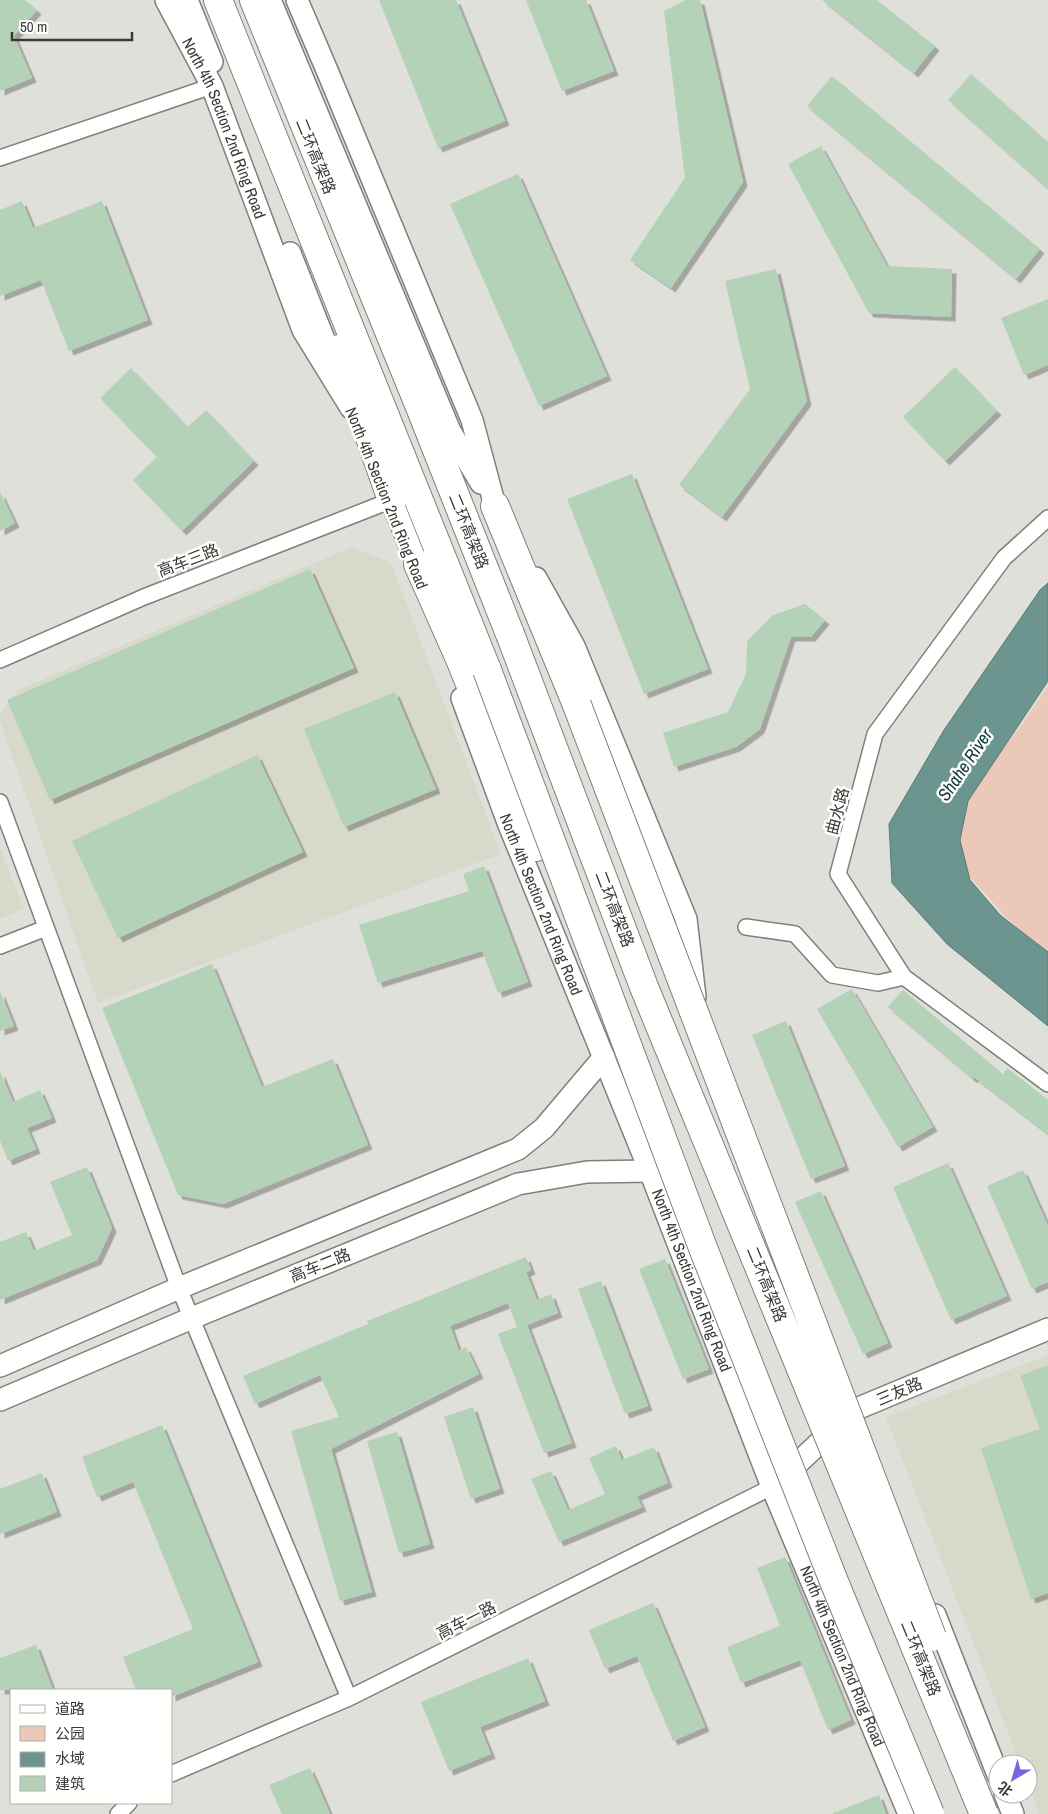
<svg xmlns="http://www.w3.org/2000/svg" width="1048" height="1814" viewBox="0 0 1048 1814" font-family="'Archivo Narrow','Noto Sans SC',sans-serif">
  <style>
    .built { fill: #d7d9cb }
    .green { fill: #ebc8b8 }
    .water { fill: #6b958e; stroke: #5c7974 }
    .building { fill: #b4d2b8; filter: url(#shadow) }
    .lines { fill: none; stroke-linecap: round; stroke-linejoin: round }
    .street-casing { stroke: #7f807a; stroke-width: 18 }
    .secondary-casing { stroke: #7f807a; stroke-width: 24 }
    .highway-casing { stroke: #7f807a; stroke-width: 30 }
    .street { stroke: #fff; stroke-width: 15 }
    .secondary { stroke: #fff; stroke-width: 21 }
    .highway { stroke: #fff; stroke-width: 28 }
    .highway-bridge-casing { stroke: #7f807a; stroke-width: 30; stroke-linecap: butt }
    .highway-bridge { stroke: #fff; stroke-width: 28 }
    .labels { text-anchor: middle; stroke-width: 5; stroke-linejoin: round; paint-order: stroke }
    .street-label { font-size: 16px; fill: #393937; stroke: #fffffe }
    .water-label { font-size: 18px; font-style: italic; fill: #123b36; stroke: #fffffe }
  </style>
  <defs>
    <filter id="shadow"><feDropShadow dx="4.5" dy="4.5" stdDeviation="0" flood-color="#0004"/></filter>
  </defs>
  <rect width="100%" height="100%" fill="#dfe0da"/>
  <path class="built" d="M352,547L391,563L501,854L98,1003L0,721V714L18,690Z
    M0,848L24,909L0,919Z
    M1048,1355V1814H1039L1028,1784V1764H1020L886,1417Z"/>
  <path class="green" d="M1048,686V953L1008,919L957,863L956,806L1017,731Z"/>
  <path class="water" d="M1048,583V681L968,801L960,840L970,880L1000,915L1048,952V1026L947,944L892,883L889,824L944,730L1040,590Z"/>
  <path class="building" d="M0,0H25L37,10L14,36L32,78L0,91Z
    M379,0H456L505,121L438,148Z
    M526,0H586L614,71L562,91Z
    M686,0H700L743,182L671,288L630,260L685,178L664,11Z
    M822,0H877L935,46L914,73Z
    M971,74L1048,142V189L948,100Z
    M832,76L1040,249L1016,279L807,106Z
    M821,146L887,266L952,269L951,317L869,313L788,164Z
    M518,174L607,376L539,406L450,204Z
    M22,201L33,228L102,201L148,320L69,351L41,280L0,296V210Z
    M776,269L807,401L722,517L679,485L750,389L725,281Z
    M1048,299V365L1024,375L1001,318Z
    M955,367L997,411L945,461L903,417Z
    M131,368L188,427L206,410L254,461L182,531L133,480L157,457L100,398Z
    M632,474L708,669L644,694L567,499Z
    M0,492L15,523L0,531Z
    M310,569L354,668L50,800L7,700Z
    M805,604L825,620L811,637H791L760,729L736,747L674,767L663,733L728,712L746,674L747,641L773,615Z
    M395,692L436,789L344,827L304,729Z
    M257,755L303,852L118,938L72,841Z
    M484,866L528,982L498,993L482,951L378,983L359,925L469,891L463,874Z
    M212,964L262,1087L333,1059L368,1145L223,1204L178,1195L102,1008Z
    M852,989L933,1127L898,1147L817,1009Z
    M903,990L1003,1074L1007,1068L1048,1100V1134L974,1077L973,1079L888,1007Z
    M0,991L14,1026L0,1031Z
    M786,1021L845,1166L811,1179L752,1035Z
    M0,1071L13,1102L40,1090L52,1118L27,1128L36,1149L8,1161L0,1141Z
    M948,1163L1007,1296L951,1320L893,1187Z
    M87,1167L112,1228L97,1260L0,1300V1242L26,1232L34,1251L72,1235L50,1182Z
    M1023,1170L1048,1226V1282L1032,1289L987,1186Z
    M821,1191L888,1343L863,1354L795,1202Z
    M526,1257L531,1270L526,1272L537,1300L551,1294L558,1313L527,1325L572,1443L544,1453L498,1334L517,1327L508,1303L450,1326L459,1351L466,1347L479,1374L331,1449L372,1592L340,1601L291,1431L339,1417L320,1375L255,1404L243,1376L368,1324L367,1321Z
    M665,1259L709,1369L683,1379L639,1269Z
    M601,1281L648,1406L625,1414L578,1289Z
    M1048,1365V1593L1031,1599L981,1448L1040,1429L1020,1376Z
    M473,1407L500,1489L471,1499L444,1417Z
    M162,1425L258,1662L171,1697V1690H136L123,1657L193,1629L133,1482L97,1497L82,1457Z
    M397,1432L430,1544L399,1553L367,1441Z
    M616,1446L622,1460L654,1447L668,1483L637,1496L642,1507L559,1542L531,1479L551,1471L568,1510L605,1494L589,1458Z
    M42,1473L57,1512L0,1534V1489Z
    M785,1557L851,1720L828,1730L800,1660L741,1683L727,1647L780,1626L757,1568Z
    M653,1603L705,1727L673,1741L637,1656L605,1669L589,1630Z
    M36,1645L53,1690H0V1658Z
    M528,1658L545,1701L480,1727L491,1754L449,1771L421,1702Z
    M310,1768L330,1814H282L269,1785Z
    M879,1795L886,1814H833V1813Z"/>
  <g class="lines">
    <defs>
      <path id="street" d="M0,158L212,86
        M1048,518L1004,558L875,734L838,874L904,977L1048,1084
        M0,660L144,597L392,500
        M0,802L179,1288L349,1698
        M746,927L795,934L832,975L878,983L904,977
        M0,946L46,928
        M171,1774L349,1698L772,1487
        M118,1814L129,1803"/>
      <g id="secondary">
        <path id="s1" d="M166,0L212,86L303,330L351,408"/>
        <path d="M187,0L212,62"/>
        <path d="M270,0L450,431L481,483"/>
        <path d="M297,0L329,75L472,420L495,506L502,518"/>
        <path d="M290,253L329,352"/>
        <path d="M386,486L423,579"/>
        <path d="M536,578L574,646L686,919L695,997"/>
        <path id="s2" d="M462,698L509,825L650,1171L772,1487L909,1814"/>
        <path d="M0,1366L179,1288L518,1149L544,1128L604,1057"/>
        <path d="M0,1400L192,1318L518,1184L587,1172L650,1171"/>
        <path d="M780,1480L854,1410L1048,1329"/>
        <path d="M935,1615L998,1775"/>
        <path d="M1005,1794L1013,1814"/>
      </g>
      <path id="highway" d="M218,0L487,670
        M254,0L420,407L510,634
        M339,349L392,500
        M495,506L577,705
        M418,564L460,659L536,847"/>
    </defs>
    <use href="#street" class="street-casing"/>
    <use href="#secondary" class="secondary-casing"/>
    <use href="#highway" class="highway-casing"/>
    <use href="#street" class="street"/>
    <use href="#secondary" class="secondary"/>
    <use href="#highway" class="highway"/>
    <defs>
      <path id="highway-bridge" d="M510,634L644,987L984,1814
        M487,670L703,1248L835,1584L930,1814
        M577,705L932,1637"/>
    </defs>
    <use href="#highway-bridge" class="highway-bridge-casing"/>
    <use href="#highway-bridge" class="highway-bridge"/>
  </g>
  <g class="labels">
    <g class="street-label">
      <text dy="6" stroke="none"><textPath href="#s1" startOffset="141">North 4th Section 2nd Ring Road</textPath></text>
      <text transform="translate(316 156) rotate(68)" y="6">二环高架路</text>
      <text transform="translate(387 498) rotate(68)" y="6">North 4th Section 2nd Ring Road</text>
      <text transform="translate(469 531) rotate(68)" y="6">二环高架路</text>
      <text transform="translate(188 560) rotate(-21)" y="6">高车三路</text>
      <text transform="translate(837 811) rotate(-75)" y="6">曲水路</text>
      <text dy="6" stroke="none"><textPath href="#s2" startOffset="221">North 4th Section 2nd Ring Road</textPath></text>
      <text transform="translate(615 909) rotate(69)" y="6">二环高架路</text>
      <text transform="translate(320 1265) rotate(-22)" y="6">高车二路</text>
      <text dy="6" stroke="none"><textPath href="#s2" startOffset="626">North 4th Section 2nd Ring Road</textPath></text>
      <text transform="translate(767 1284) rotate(68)" y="6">二环高架路</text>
      <text transform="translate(899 1391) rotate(-23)" y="6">三友路</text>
      <text transform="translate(466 1620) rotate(-27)" y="6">高车一路</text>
      <text dy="6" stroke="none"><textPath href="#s2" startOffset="1031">North 4th Section 2nd Ring Road</textPath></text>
      <text transform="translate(921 1658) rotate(68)" y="6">二环高架路</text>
    </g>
    <g class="water-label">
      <text transform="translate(965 765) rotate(-56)" y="6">Shahe River</text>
    </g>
  </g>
  <rect x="10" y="1689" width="162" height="115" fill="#fffffe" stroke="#b0b0ae"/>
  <rect x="20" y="1705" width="25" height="8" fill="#ffffff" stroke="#b0b0ae"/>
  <text x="55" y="1714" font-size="15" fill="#393937">道路</text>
  <rect x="20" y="1726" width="25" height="15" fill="#ebc8b8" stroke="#b0b0ae"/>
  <text x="55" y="1739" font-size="15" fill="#393937">公园</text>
  <rect x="20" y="1752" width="25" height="15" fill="#6b958e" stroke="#b0b0ae"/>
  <text x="55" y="1764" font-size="15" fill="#393937">水域</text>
  <rect x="20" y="1776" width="25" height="15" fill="#b4d2b8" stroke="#b0b0ae"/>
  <text x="55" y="1789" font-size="15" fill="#393937">建筑</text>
  <g transform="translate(1013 1779) rotate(218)"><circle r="24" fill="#fffffe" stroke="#b0b0ae"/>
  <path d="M0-4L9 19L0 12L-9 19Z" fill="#7866e1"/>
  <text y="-8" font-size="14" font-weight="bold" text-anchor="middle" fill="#393937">北</text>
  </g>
  <path d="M12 32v8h120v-8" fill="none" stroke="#393937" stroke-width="2.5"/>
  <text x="20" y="32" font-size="15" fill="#393937" stroke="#fffffe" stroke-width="4" paint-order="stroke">50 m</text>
</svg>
